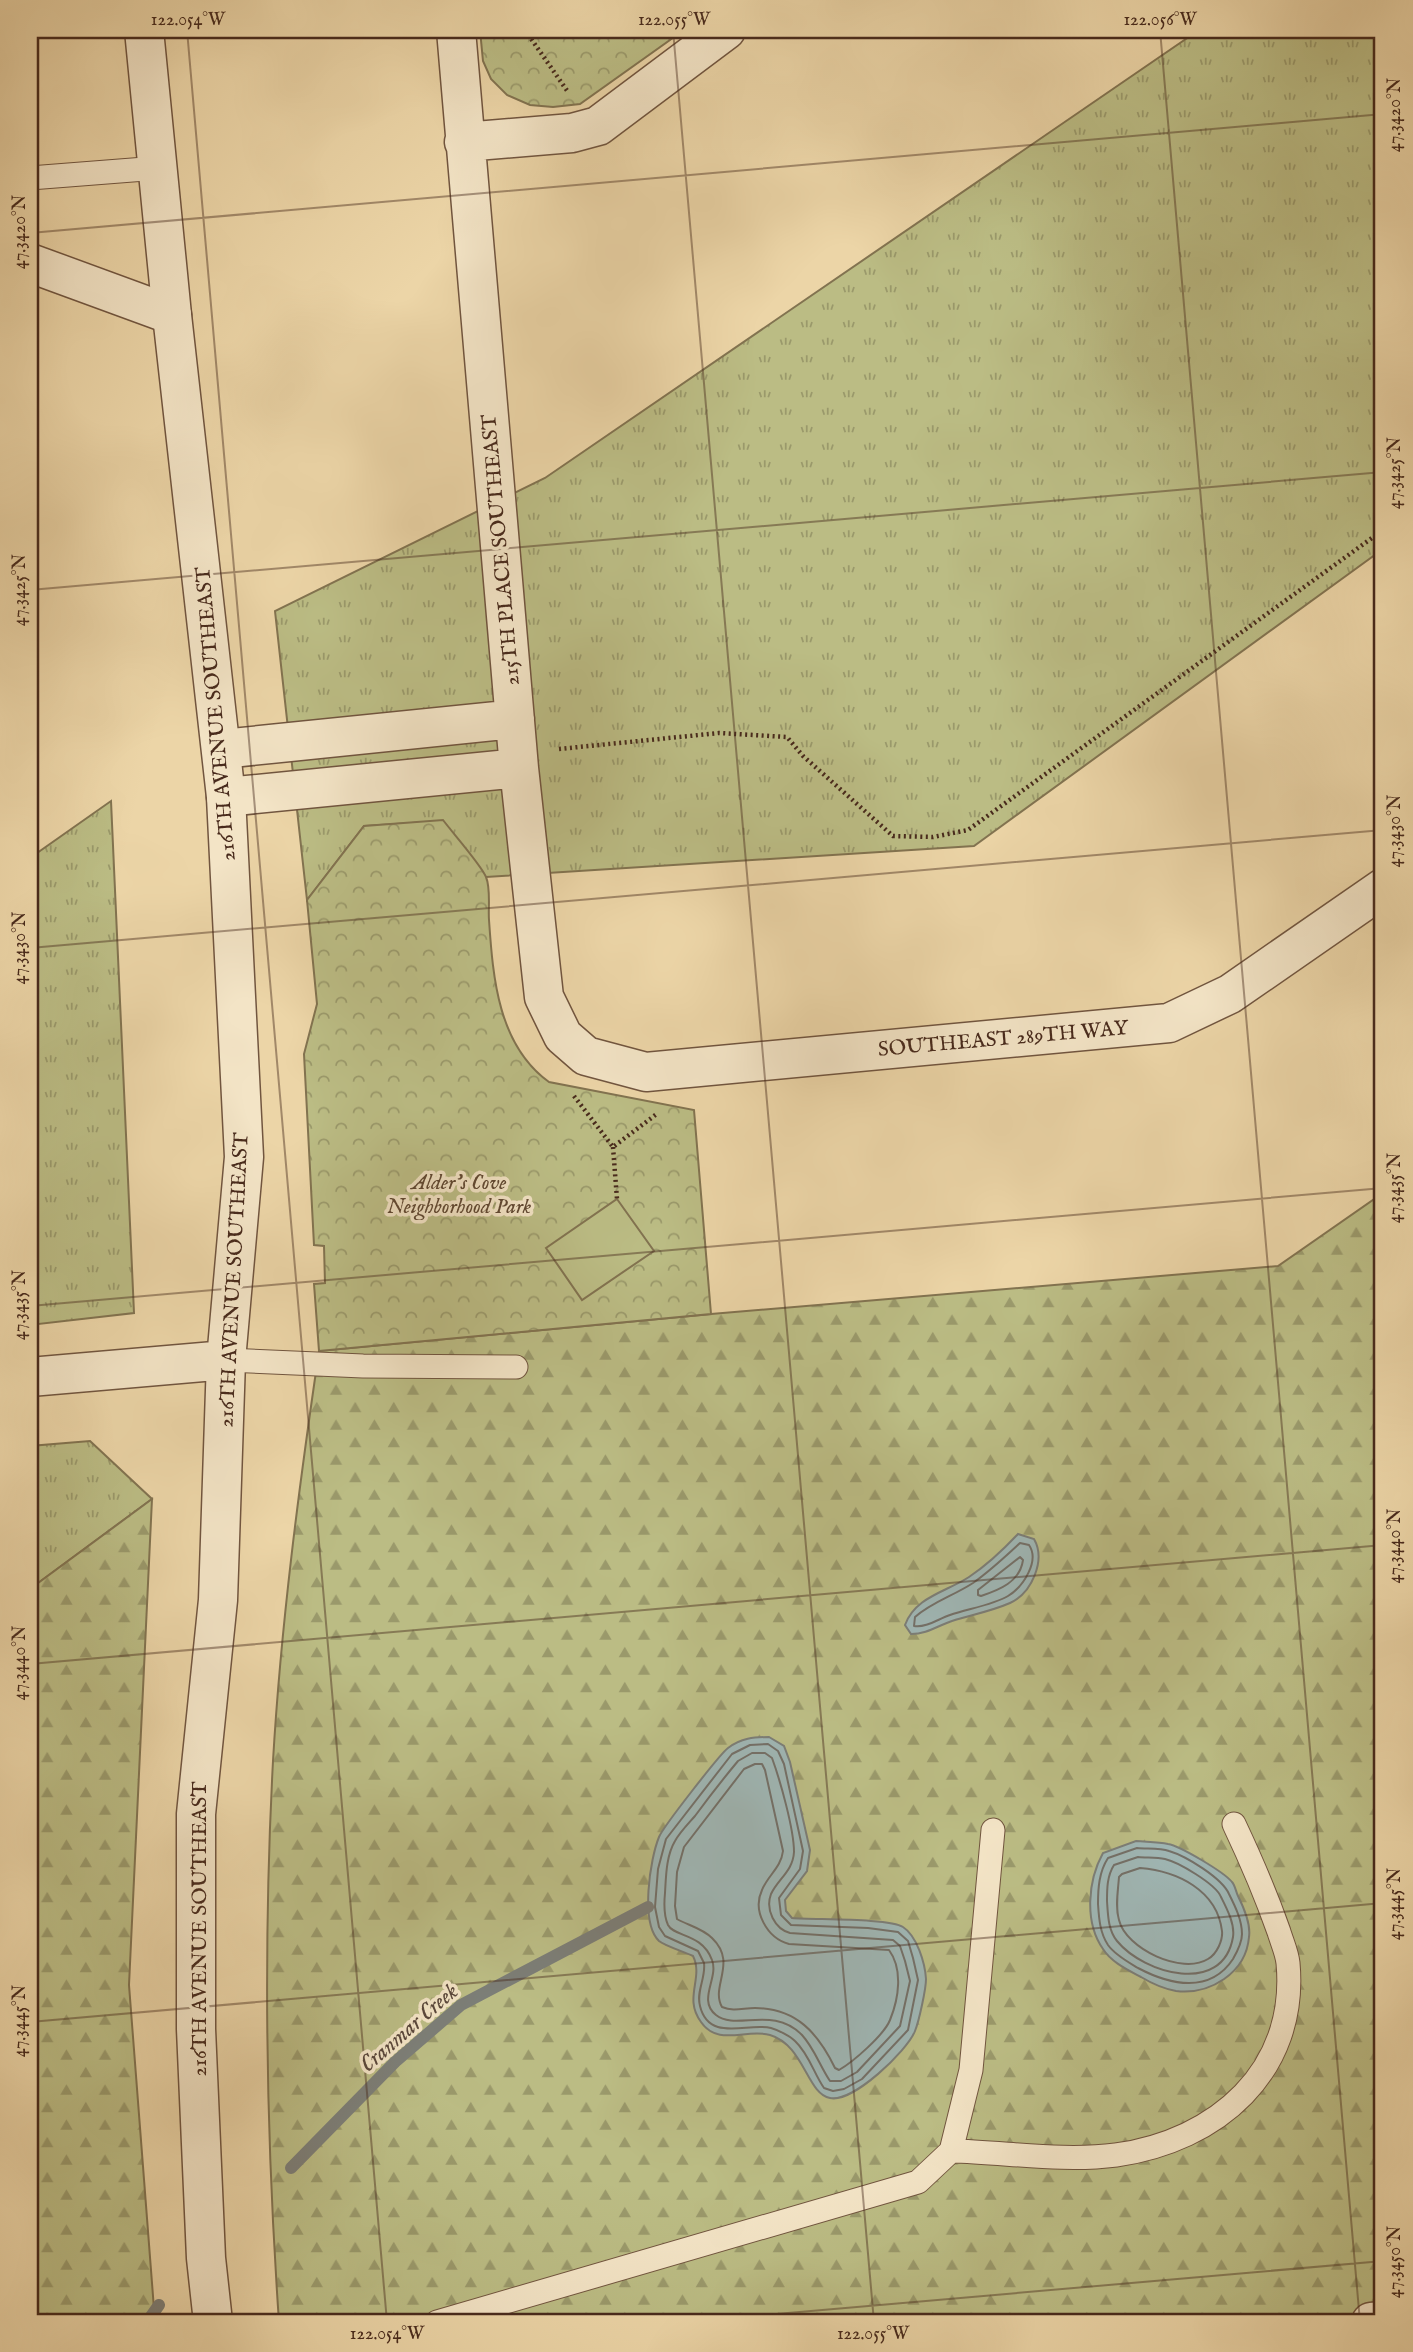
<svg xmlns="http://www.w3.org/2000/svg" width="1413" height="2352" viewBox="0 0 1413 2352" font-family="'IM FELL English',serif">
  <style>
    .grass { fill: url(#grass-tufts); stroke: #827350; stroke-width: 2 }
    .forest { fill: url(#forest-firs); stroke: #827350; stroke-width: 2 }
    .park { fill: url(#park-crowns); stroke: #827350; stroke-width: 2 }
    .garden { fill: #bbbc84; stroke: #827350; stroke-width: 2 }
    .water { fill: #9fb6b4; stroke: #7c7e77; stroke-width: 2 }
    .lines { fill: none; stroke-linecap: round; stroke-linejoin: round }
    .shore { stroke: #747068; stroke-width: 2 }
    .stream { stroke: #7c7e77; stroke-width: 12 }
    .service-casing { stroke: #71553f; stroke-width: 25 }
    .minor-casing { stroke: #71553f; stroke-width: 41 }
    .tertiary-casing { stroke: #71553f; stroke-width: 41 }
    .path { stroke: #482a1c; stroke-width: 4.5; stroke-dasharray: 2 3.5; stroke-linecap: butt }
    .service { stroke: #f3e4c6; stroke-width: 23 }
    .minor { stroke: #f3e4c6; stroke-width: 38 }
    .tertiary { stroke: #f3e4c6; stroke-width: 38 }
    .ticks { fill: none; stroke: #482a1c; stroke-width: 2; stroke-opacity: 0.45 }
    .labels { text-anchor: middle; stroke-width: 7; stroke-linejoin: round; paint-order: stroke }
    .street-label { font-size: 21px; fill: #482a1c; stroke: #f3e4c6 }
    .park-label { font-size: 21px; font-style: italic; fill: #5f4731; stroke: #f3e4c6 }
    .water-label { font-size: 23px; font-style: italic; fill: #59463a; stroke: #f3e4c6 }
    .neatline { fill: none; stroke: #482a1c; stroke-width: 2.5 }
    .ticks-label { font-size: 18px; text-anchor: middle; fill: #482a1c }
  </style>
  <defs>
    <pattern id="grass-tufts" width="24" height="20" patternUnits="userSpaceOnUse" patternTransform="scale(1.75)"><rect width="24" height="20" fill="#bbbc84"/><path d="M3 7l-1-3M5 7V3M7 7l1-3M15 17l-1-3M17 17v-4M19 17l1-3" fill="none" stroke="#9a996b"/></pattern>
    <pattern id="forest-firs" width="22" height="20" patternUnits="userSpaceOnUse" patternTransform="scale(1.75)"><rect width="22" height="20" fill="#bbbc84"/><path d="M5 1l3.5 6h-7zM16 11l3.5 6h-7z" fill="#9a996b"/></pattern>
    <pattern id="park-crowns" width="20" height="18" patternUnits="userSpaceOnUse" patternTransform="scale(1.75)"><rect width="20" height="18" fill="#bbbc84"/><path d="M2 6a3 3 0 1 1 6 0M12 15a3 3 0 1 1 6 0" fill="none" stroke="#9a996b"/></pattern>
  </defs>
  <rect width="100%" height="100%" fill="#ecd5a7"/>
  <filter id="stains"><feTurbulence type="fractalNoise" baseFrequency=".00286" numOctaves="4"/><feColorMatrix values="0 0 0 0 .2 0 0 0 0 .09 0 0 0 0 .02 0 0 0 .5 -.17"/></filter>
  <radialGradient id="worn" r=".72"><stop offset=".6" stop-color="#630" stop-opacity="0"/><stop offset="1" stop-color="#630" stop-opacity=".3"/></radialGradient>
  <path class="grass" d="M1199,30H1383V549L974,846L486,877L443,821L364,826L307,900L275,611L545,478Z
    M111,801L134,1313L30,1325V858Z
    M90,1441L152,1499L30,1589V1446Z"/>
  <path class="forest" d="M1383,1193V2322H279C266,2135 263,1949 273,1761C281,1624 299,1487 319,1351L711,1314L1278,1266Z
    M152,1499L129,1985L155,2322H30V1589Z"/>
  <path class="park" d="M480,30H684L580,104L553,107L530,105L507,95L491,79L483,61Z
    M443,820C452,832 482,866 486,877C491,889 488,908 489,920C493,978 498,1045 549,1082L694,1110L711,1314L319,1351L314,1284L325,1283L324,1246L314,1245L304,1054L317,1004L307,900L364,826Z"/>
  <path class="garden" d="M617,1199L654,1251L582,1300L546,1248Z"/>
  <path class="water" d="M1018,1534L1034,1539C1046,1560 1032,1593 1010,1603C992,1611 971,1615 952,1621C937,1626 927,1634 911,1634L905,1625C915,1597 946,1592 969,1577C987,1565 1003,1550 1018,1534Z
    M769,1737L784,1746L790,1762L810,1850L807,1871L785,1900L786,1911L792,1918C813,1920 890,1918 903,1927C917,1936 925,1963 926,1979C926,1989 919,2021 915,2031C907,2051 853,2103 830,2098C807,2094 804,2045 770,2035C747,2028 718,2047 701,2022C683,1998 704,1978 693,1956C685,1952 665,1946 659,1941C640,1923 650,1859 659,1837C663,1827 720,1754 728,1748C741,1738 754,1737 769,1737Z
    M1136,1841C1147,1842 1158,1842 1168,1844C1180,1846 1224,1872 1232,1882C1235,1885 1236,1892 1238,1896C1244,1908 1251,1924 1249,1937C1246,1973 1210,1995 1176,1991C1165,1989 1151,1983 1141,1977C1128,1970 1111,1962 1103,1949C1084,1922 1088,1880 1103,1853Z"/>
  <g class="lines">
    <path class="shore" d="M1020,1543L1029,1545C1040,1561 1023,1587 1008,1596C993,1605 967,1609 950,1615C938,1619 926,1628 914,1626L915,1617C932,1602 953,1596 973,1583C990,1571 1005,1557 1020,1543Z
      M1020,1557L1023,1560C1020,1582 999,1590 981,1596L978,1595V1590Z
      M768,1744L778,1751L784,1764L803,1851L800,1869L779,1898L781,1915L791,1925L868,1928L898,1932L908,1941L913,1958L918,1980L908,2030L862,2079L844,2089L833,2091L824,2088C814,2074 809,2054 795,2041C790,2036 778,2030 771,2028C748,2022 709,2043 700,2006C696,1991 706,1978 704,1963L698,1951L665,1936L659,1927L655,1907L658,1869L666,1839L732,1754L750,1745Z
      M752,1753H765L772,1758C780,1780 794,1829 794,1852C793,1871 778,1879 771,1894C765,1910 775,1929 790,1933L893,1940L900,1946L905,1961L910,1981L900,2026L857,2072L841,2081H830C820,2066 814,2048 802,2035C773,2005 736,2031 716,2015C697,2000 719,1978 712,1960C702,1933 674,1937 668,1925C664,1916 664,1903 665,1893C666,1877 666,1856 675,1841C680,1832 688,1824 695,1816C709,1797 723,1779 738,1761Z
      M755,1764H762L765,1770L783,1851C781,1868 768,1875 762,1890C752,1911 767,1938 789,1944L889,1950C903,1969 899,1998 890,2020C884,2035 853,2062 839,2070L835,2068C818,2033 796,2008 755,2008C743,2008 734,2012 722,2007C710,1986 738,1963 712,1938C702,1928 687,1925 677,1919L675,1906L677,1872L684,1847L744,1769Z
      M1137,1848C1147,1849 1160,1848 1169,1851C1186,1856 1222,1878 1229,1894C1235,1906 1242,1920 1242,1934C1242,1942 1237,1952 1233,1959C1210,1994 1170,1985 1138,1968C1128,1962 1115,1955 1108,1945C1100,1933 1099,1919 1098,1904C1098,1888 1099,1872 1108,1858Z
      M1138,1857C1146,1858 1156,1857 1165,1859C1178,1862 1216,1884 1221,1897C1227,1909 1235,1924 1233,1937C1223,1996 1144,1974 1117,1941C1108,1930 1108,1915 1107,1901C1107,1889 1107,1876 1114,1865Z
      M1140,1868C1177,1871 1217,1890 1222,1931C1223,1940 1217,1954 1208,1959C1182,1975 1126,1949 1119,1920C1115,1907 1118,1891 1119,1877L1122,1874Z"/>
    <path class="stream" d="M291,2168L395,2062L461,2005L648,1907
      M147,2322L159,2305"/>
    <defs>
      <path id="service" d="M30,178L158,168
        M226,1360L363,1366L516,1367
        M951,2151C1005,2152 1062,2162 1116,2155C1217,2141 1298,2071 1288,1963C1287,1953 1282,1942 1279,1932C1266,1895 1251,1860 1234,1824
        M437,2322L918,2182L951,2151L971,2070L993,1830"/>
      <path id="minor" d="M456,30L519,768L544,997L563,1036L586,1056L646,1072L1169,1023L1230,994L1383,888
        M464,142L572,133L598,126L726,30
        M30,263L172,315
        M222,749L515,719
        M226,797L519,768
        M1371,2322L1383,2321"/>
      <path id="tertiary" d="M144,30L172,315L226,797L244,1157L226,1360L218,1600L196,1814V2029L206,2258L213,2322
        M30,1377L226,1360"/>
    </defs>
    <use href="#service" class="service-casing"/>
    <use href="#minor" class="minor-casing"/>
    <use href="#tertiary" class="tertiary-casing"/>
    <path class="path" d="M525,30L568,92
      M559,749L719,733L787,737L803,756L893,836L933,837L968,830L1383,530
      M574,1096L613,1147L658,1113
      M613,1147L617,1199"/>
    <use href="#service" class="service"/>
    <use href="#minor" class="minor"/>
    <use href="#tertiary" class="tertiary"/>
  </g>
  <path class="ticks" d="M187,30L387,2322M673,30L874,2322M1160,30L1360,2322M30,233L1383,114M30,590L1383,472M30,948L1383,830M30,1306L1383,1188M30,1664L1383,1545M30,2022L1383,1903M685,2322L1383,2261"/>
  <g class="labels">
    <g class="street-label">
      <text transform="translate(500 550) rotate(-95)" y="7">215TH PLACE SOUTHEAST</text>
      <text transform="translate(215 714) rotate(-95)" y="7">216TH AVENUE SOUTHEAST</text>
      <text transform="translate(1003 1038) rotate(-5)" y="7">SOUTHEAST 289TH WAY</text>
      <text transform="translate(233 1280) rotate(-87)" y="7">216TH AVENUE SOUTHEAST</text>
      <text transform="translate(199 1929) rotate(-90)" y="7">216TH AVENUE SOUTHEAST</text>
    </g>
    <g class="park-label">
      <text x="459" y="1189">Alder's Cove<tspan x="459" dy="24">Neighborhood Park</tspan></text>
    </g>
    <g class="water-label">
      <text transform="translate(408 2027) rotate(-41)" y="8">Cranmar Creek</text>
    </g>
  </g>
  <rect width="1413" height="2352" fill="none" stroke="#ecd5a7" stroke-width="77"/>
  <rect x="38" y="38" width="1336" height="2276" class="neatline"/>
  <g class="ticks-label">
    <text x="188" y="25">122.054°W</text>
    <text x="674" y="25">122.055°W</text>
    <text x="1160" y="25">122.056°W</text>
    <text transform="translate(1394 115) rotate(-90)" y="6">47.3420°N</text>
    <text transform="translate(19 232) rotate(-90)" y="6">47.3420°N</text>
    <text transform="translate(1394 473) rotate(-90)" y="6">47.3425°N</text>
    <text transform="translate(19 590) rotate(-90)" y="6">47.3425°N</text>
    <text transform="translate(1394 831) rotate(-90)" y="6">47.3430°N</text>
    <text transform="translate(19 948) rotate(-90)" y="6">47.3430°N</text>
    <text transform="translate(1394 1188) rotate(-90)" y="6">47.3435°N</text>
    <text transform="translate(19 1305) rotate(-90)" y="6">47.3435°N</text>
    <text transform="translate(1394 1546) rotate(-90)" y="6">47.3440°N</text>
    <text transform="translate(19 1663) rotate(-90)" y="6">47.3440°N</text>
    <text transform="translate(1394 1904) rotate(-90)" y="6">47.3445°N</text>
    <text transform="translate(19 2021) rotate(-90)" y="6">47.3445°N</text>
    <text transform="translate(1394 2262) rotate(-90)" y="6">47.3450°N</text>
    <text x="387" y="2339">122.054°W</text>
    <text x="873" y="2339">122.055°W</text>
  </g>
  <rect width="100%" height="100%" filter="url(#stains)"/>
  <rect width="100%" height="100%" fill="url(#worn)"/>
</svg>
